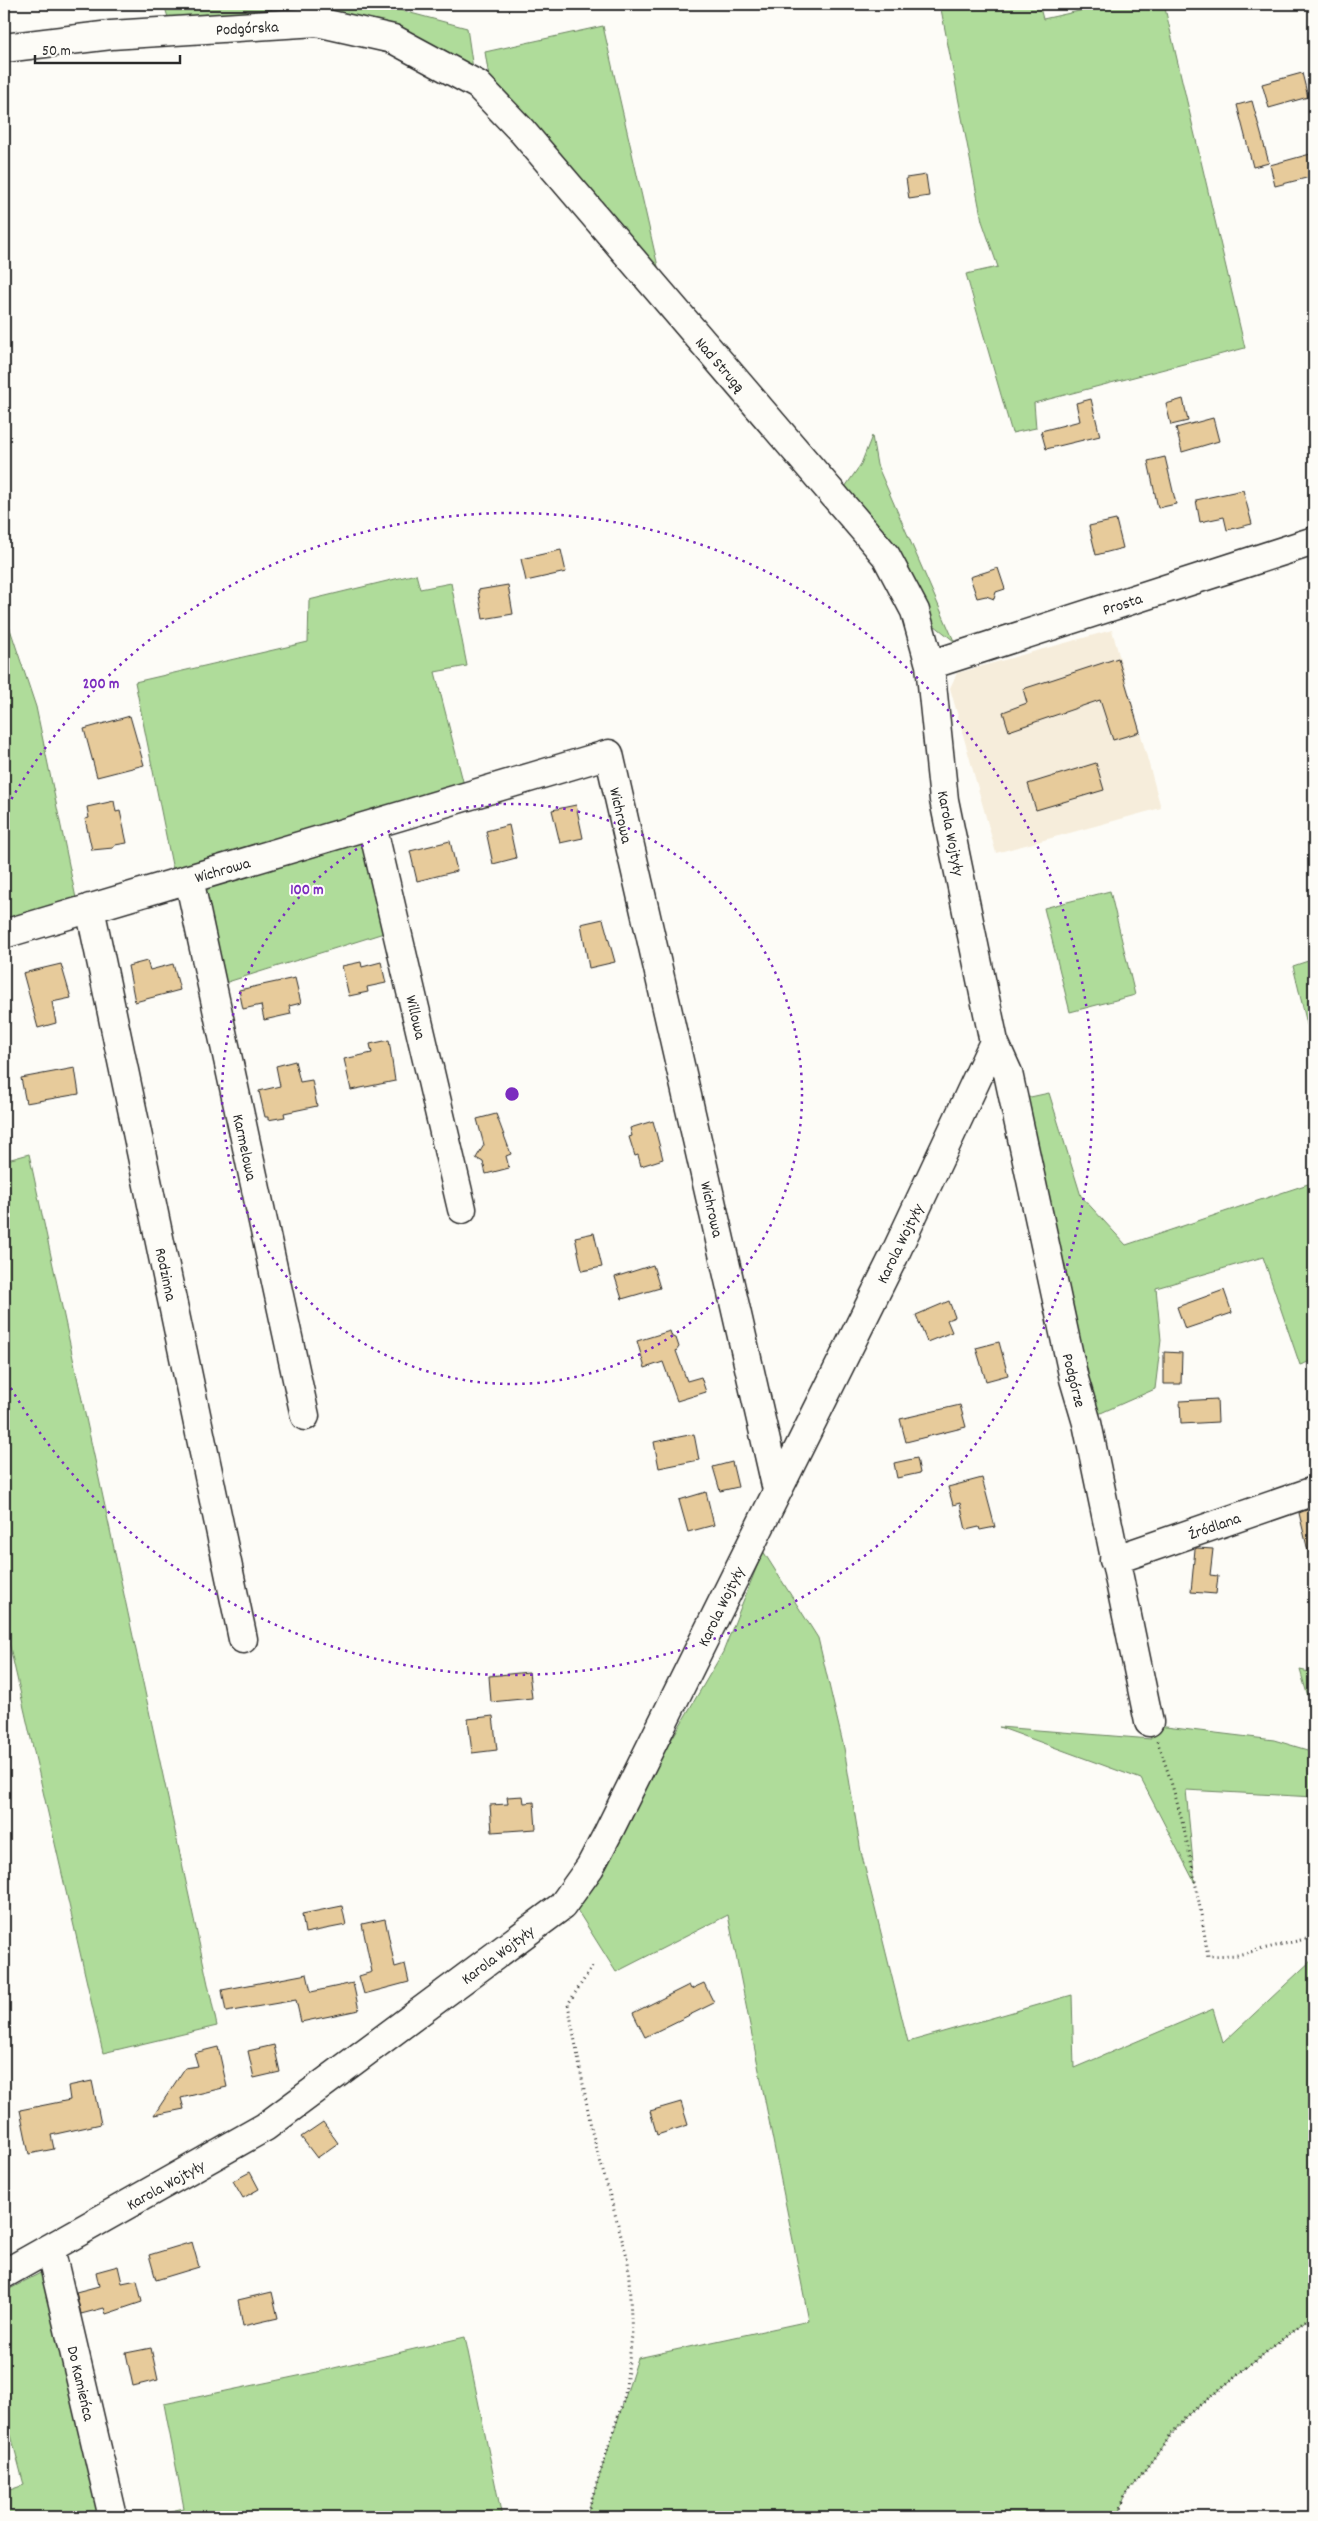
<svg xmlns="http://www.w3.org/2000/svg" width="1318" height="2521" viewBox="0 0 1318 2521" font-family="Dekko,sans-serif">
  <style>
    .built { fill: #f6eddb }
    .green { fill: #afdc9a; stroke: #6d8462 }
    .building { fill: #e7cb9b; stroke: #2b2b2b }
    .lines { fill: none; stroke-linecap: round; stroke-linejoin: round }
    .minor-casing { stroke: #2b2b2b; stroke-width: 31 }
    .path { stroke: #2b2b2b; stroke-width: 3; stroke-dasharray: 1 4; stroke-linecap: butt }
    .minor { stroke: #fdfcf7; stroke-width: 28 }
    .ring { fill: none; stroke: #7b2cbf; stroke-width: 2.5; stroke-dasharray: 2.5 5 }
    .labels { text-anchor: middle; stroke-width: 4; stroke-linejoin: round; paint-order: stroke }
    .street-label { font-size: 16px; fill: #2b2b2b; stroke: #fdfcf7 }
    .centre { fill: #7b2cbf; stroke: #fdfcf7; stroke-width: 2.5 }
    .ring-label { font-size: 15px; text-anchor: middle; font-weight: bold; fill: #7b2cbf; stroke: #fdfcf7; stroke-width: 4; stroke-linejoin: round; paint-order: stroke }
  </style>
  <rect width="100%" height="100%" fill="#fdfcf7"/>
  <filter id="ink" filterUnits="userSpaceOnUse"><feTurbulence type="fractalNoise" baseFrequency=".02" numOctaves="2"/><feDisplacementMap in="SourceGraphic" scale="10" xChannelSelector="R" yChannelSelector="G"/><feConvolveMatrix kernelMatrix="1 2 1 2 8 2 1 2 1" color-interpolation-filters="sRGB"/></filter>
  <g filter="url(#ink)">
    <path class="built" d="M1112,630L1161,808L996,853L950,688L957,673Z"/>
    <path class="green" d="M164,4H271L272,12L169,21Z
      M325,4H377L467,28L473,69L332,14Z
      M940,4H1039L1043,19L1111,4H1164L1245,348L1034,403L1036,428L1012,433L966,274L998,267L982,221Z
      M603,26L659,271L490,83L485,52Z
      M872,436L877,465L954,641L929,621L843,490L861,464Z
      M416,574L420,589L451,583L467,666L435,672L465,789L174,875L135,682L308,642L309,600Z
      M4,611L36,707L77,903L4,925Z
      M351,838L364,841L387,932L218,985L198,889Z
      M1110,891L1135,995L1070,1012L1044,908Z
      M1314,959V1049H1313L1293,966Z
      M1049,1093L1081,1196L1126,1245L1314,1182V1360L1300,1365L1263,1257L1156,1288L1161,1340L1155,1389L1094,1416L1021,1099Z
      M29,1154L217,2026L103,2053L4,1621V1161Z
      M763,1551L818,1638L844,1748L861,1852L908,2042L1072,1995L1074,2068L1213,2009L1223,2043L1314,1958V2314L1185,2417L1125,2496L1118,2517H586L638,2358L809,2321L728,1915L616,1972L574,1905L723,1652Z
      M1300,1670L1314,1673V1701L1308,1697Z
      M1149,1725L1274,1740L1314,1752V1797L1186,1790L1195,1883L1141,1779L999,1727L1151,1739Z
      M65,2260L121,2517H4V2492L24,2485L4,2408V2292Z
      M465,2337L502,2517H145L184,2508L164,2404L317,2372Z"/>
    <path class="building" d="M1302,73L1308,97L1269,108L1262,84Z
      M1252,101L1269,163L1253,167L1237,105Z
      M1314,153V176L1275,186L1270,165Z
      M926,175L929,196L909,199L906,178Z
      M1091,399L1100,436L1046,449L1041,431L1080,421L1076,403Z
      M1183,399L1188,421L1171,425L1166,404Z
      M1213,418L1219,441L1182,452L1176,428Z
      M1165,457L1176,504L1158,508L1148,461Z
      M1243,490L1252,524L1227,530L1224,517L1200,522L1196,500Z
      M1116,520L1123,548L1096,555L1089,526Z
      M561,550L566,572L526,581L521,559Z
      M998,568L1005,589L996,592L994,599L986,596L977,598L970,577Z
      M508,585L513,614L483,619L478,590Z
      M1118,658L1140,732L1113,740L1100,700L1009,731L1003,712L1027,703L1023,689Z
      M130,716L144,765L97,777L84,729Z
      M1096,763L1104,790L1036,810L1028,784Z
      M114,801L116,812L120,811L127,843L115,845L113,848L92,850L85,819L89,818L87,807Z
      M576,805L583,838L560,843L552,810Z
      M509,825L516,858L493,864L486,831Z
      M450,841L457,871L417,881L410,851Z
      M603,919L615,962L589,968L581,924Z
      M147,961L150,970L173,964L180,990L135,1002L128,966Z
      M361,962L362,967L381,962L386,983L367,987L368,992L349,996L342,966Z
      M61,964L71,998L52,1002L56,1023L38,1028L23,973Z
      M295,978L301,1003L289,1006L291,1014L264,1020L261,1005L243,1009L239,990Z
      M389,1040L395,1081L351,1090L344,1059L372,1053L370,1044Z
      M295,1061L300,1082L312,1080L317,1106L284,1113L285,1117L268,1120V1117H265L259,1091L280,1086L276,1066Z
      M75,1068L79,1094L26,1103L21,1078Z
      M496,1114L511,1154L506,1156L509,1168L486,1174L483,1162L476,1158L484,1145L477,1119Z
      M653,1121L663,1159L641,1166L638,1155L635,1156L629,1137L632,1136L630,1128Z
      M594,1233L602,1267L582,1271L575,1237Z
      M653,1265L660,1288L622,1299L615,1277Z
      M1224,1290L1232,1313L1185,1329L1177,1307Z
      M949,1301L955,1317L947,1320L952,1332L927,1342L916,1315Z
      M670,1331L672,1337L676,1338L679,1347L676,1351L687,1381L701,1377L706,1392L677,1401L663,1362L645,1368L637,1341Z
      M999,1342L1008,1375L986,1381L976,1348Z
      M1164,1352L1182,1353L1181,1384H1164Z
      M1217,1399L1218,1422L1181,1424L1180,1401Z
      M960,1405L966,1427L906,1442L900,1419Z
      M694,1434L699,1460L659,1468L654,1442Z
      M917,1458L920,1473L897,1478L894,1463Z
      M732,1462L738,1487L720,1491L713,1467Z
      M982,1478L995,1527L980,1530L979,1527L966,1530L960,1503L953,1505L948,1487Z
      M706,1492L714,1525L688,1532L679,1500Z
      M1314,1507V1551H1308L1299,1513Z
      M1197,1548L1213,1549L1210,1575L1218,1576L1216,1594L1191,1592L1195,1549Z
      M529,1672L532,1698L491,1702L489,1676Z
      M493,1716L497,1750L472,1753L468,1719Z
      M523,1796L524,1803L534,1802L536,1829L492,1832L490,1805L508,1804L507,1797Z
      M342,1906L346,1925L305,1933L302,1914Z
      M385,1919L395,1967L405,1964L409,1982L364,1994L359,1976L372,1972L362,1924Z
      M307,1974L311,1992L353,1983L359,2010L301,2022L296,2000L226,2012L222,1990Z
      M704,1983L714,2003L645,2037L633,2013L689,1985L691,1989Z
      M274,2045L280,2072L254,2078L248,2051Z
      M218,2047L227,2087L181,2098L184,2109L154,2115L185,2068L198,2066L194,2053Z
      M92,2081L101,2124L51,2135L54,2149L29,2154L20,2110L70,2100L68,2086Z
      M681,2102L688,2125L657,2135L650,2111Z
      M323,2122L338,2143L317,2158L301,2137Z
      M250,2172L259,2189L243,2198L233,2181Z
      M192,2242L199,2267L156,2280L149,2255Z
      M118,2266L122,2283L137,2280L142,2302L106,2314L104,2308L81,2314L76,2292L99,2286L96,2272Z
      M272,2292L278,2318L243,2326L238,2300Z
      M151,2348L158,2380L133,2386L126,2353Z"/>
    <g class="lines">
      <defs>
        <path id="minor" d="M4,48L111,35L317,22L393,39L478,85L522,131L886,556L915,611L930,665L944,800L994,1042L894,1256L608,1833L590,1867L562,1906L265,2127L4,2274
          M930,665L1314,541
          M372,825L462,1209
          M189,879L305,1416
          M90,908L243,1639
          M4,934L609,754L777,1490
          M994,1042L1008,1073L1074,1379L1087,1423L1149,1722
          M1114,1560L1314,1491
          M50,2248L113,2517"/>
      </defs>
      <use href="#minor" class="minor-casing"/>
      <path class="path" d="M1157,1741C1184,1812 1196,1882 1208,1956L1237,1955L1314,1937
        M586,2517L625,2395L632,2335L628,2260L592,2132L568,2004L594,1964
        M1118,2517L1125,2496L1185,2417L1314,2314"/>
      <use href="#minor" class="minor"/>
    </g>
  </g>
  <g class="ring">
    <circle cx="512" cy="1094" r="290"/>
    <path d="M4 812A581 581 0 1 1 4 1376"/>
  </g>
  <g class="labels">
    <g class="street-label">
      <text transform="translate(247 27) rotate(-3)" y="6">Podgórska</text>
      <text transform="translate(721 364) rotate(49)" y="6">Nad Strugą</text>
      <text transform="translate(1122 603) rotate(-18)" y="6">Prosta</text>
      <text transform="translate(622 815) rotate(77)" y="6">Wichrowa</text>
      <text transform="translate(952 833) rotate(79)" y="6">Karola Wojtyły</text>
      <text transform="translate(222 869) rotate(-16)" y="6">Wichrowa</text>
      <text transform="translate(417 1017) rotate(77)" y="6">Willowa</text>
      <text transform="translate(246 1147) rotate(78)" y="6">Karmelowa</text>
      <text transform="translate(713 1209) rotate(77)" y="6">Wichrowa</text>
      <text transform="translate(899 1243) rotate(-64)" y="6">Karola Wojtyły</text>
      <text transform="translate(167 1274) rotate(78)" y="6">Rodzinna</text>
      <text transform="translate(1075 1380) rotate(76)" y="6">Podgórze</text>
      <text transform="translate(1214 1525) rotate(-19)" y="6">Źródlana</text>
      <text transform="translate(720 1606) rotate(-64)" y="6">Karola Wojtyły</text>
      <text transform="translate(497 1954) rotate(-37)" y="6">Karola Wojtyły</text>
      <text transform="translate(165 2184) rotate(-29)" y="6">Karola Wojtyły</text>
      <text transform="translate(82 2383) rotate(77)" y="6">Do Kamieńca</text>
    </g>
  </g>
  <circle cx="512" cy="1094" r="8" class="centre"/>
  <g class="ring-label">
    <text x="101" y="688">200 m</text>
    <text x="307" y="894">100 m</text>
  </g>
  <rect width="1318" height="2521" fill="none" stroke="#fdfcf7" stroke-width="20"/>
  <rect x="10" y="10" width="1298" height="2501" fill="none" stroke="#2b2b2b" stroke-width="2" filter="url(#ink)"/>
  <path d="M35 55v8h145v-8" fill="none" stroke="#2b2b2b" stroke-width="2.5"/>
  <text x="42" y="55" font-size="15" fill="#2b2b2b" stroke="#fdfcf7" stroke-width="4" paint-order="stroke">50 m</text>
</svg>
